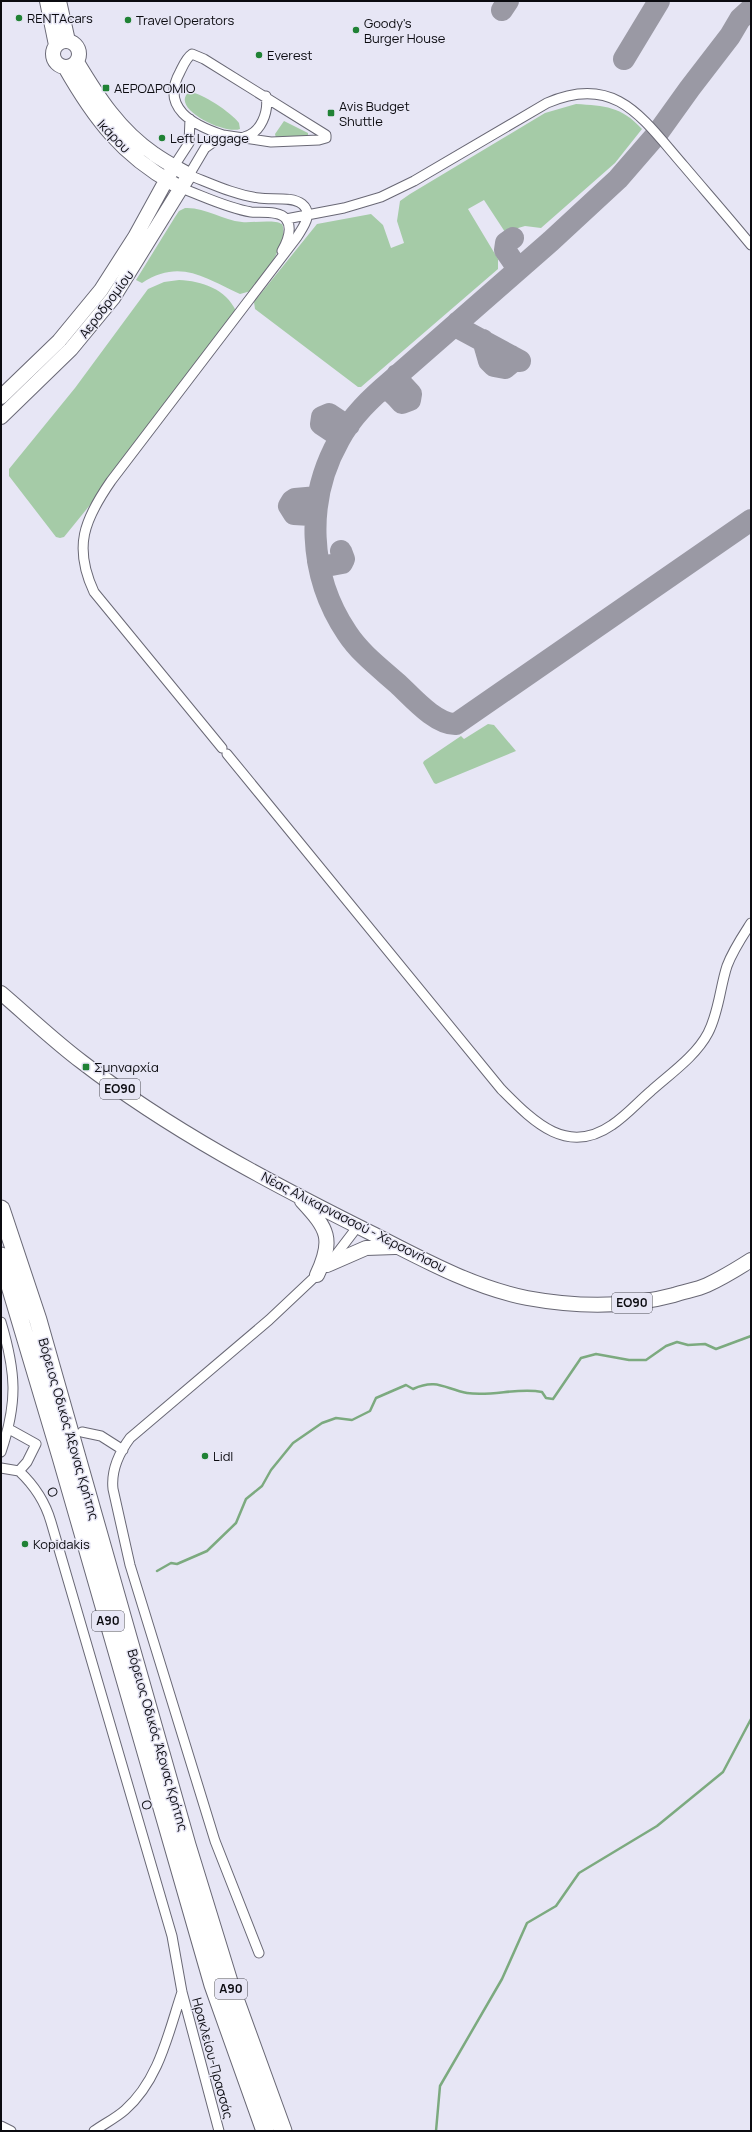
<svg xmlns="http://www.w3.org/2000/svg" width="752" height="2132" viewBox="0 0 752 2132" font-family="Manrope,sans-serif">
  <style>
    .green { fill: #a5cba7 }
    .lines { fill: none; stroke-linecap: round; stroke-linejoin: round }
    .stream { stroke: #7caa7f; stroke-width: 2.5 }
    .taxiway { stroke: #9a99a4; stroke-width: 22 }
    .street-casing { stroke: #696875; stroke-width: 11 }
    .primary-casing { stroke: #696875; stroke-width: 16 }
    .highway-casing { stroke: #696875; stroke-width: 19 }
    .street { stroke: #fff; stroke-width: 9 }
    .primary { stroke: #fff; stroke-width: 14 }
    .highway { stroke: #fff; stroke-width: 17 }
    .poi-dot { fill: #208235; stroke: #e7e6f5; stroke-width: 1.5 }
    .labels { text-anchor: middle; stroke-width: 3; stroke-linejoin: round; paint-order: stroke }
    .shield { fill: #e7e6f5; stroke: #4d4d55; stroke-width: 1 }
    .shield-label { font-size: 12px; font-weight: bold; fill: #0b0b10 }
    .poi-label { font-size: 13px; fill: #0b0b10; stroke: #e7e6f5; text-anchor: start }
    .street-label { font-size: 13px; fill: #0b0b10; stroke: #e7e6f5 }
  </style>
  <rect width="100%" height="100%" fill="#e7e6f5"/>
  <path class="green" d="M189,92C201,92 232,113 239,123L240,129C225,135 169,108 189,92Z
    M576,104C605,106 621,106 642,129L615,163L541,228L525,226L505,232L484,200L468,209L498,259V269L361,387H358L255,309L254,302L317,224L371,214L383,225L391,248L404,243L397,221L400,201L410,194L545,113Z
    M284,121L308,133V137L276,138L275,134Z
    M185,208C205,207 222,220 242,222C252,223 274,219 282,224C290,241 262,279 251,291L240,294C205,278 180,258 142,283L136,280L175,217L179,211Z
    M179,280C202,281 226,289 236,311L90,505L64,537L60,538L56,537L9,476V469L75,388L148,289L164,282Z
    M488,724L494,725L516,751L436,784L434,783L423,763L424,761L461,736L464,739Z"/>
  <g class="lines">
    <path class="stream" d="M157,1571L171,1563L177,1564L207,1551L236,1523L246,1499L262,1486L271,1470L293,1443L322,1423L336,1418L352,1420L370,1411L376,1398L406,1385L413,1389C437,1378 445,1389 467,1393C492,1397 518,1387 542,1392L546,1398L553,1399L581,1358L596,1354L629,1360H646L666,1346L677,1342L688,1345L705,1344L716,1349L751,1336
      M436,2131L440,2086L502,1979L527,1923L556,1906L579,1873L657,1826L723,1772L751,1719"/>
    <path class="taxiway" d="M751,9L740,19L730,36L690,88L657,134L618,179L551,241L391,381C371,398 352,416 339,440C305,500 308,575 347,633C360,653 380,668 398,684C412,697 436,725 456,724L751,520
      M502,10L508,1
      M624,59L659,1
      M513,238L506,243L505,250L514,263L521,267
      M458,322L459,328L520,361
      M483,340L489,361L494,366L505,368L511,363V356
      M379,392C390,386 394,395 402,403L410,400L411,394L399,381L397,375
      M339,440L336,434L321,424L322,417L329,414L344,424L349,425
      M315,519L311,515L294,514L289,506L292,501L295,499L318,497
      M318,561L326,566L342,563L344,559L341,551"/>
    <defs>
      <path id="street" d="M244,137C261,133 269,112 266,96
        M174,166L189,143L190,119
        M181,188C203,196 227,208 251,212C260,213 280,210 286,219C293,228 287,242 282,251
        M286,219L344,208L381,197L414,181L547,103C616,73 643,119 684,166C706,192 729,218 751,245
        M222,748L94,592C73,547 84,520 111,481L297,237C303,227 314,214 302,204C292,196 271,200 259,198C235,195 212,184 189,175L205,148L223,135L271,142L319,140L326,138V135L204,59L192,54C186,58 183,66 180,72C160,108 193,125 223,135
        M227,754L501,1089C532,1120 566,1157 612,1125C626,1116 638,1102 651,1091C670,1074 696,1056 708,1033C719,1012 720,987 727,966C733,950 742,937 751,923
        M332,1260L358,1226
        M1,1322C16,1372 18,1402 1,1452
        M9,1429L36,1444L27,1462L19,1471
        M82,1432L101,1436L123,1450
        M1,1468L19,1471
        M19,1471C35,1486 45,1501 51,1522L172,1936L182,1992L219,2131
        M259,1953L215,1841L130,1565L113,1489C111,1471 119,1453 130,1438L269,1320L320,1272
        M1,2126L11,2131
        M94,2131C104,2124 116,2118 125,2110C159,2080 168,2034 182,1992"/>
      <path id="primary" d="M47,1L56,45
        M59,1L68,41
        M53 54a13 13 0 1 1 26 0a13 13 0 1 1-26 0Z
        M65,67C94,118 122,155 174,184
        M1,397L59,341L101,290L135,237L174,166
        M1,417L71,349L113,298L189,175C177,168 165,162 154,154C119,130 98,97 77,62
        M1,993C28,1016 54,1041 82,1062C170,1130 271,1183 371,1233C420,1258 472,1287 527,1298C576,1307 626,1308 674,1295C685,1291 696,1290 707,1285C722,1278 737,1269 751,1260
        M302,1201C328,1229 334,1239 317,1275
        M327,1265L366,1248L395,1247"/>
      <path id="highway" d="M1,1209L38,1320L187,1845L230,1985L283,2131
        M1,1256L61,1457L213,1985L265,2131"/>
    </defs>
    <use href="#street" class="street-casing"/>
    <use href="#primary" class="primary-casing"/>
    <use href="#highway" class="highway-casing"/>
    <use href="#street" class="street"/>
    <use href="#primary" class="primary"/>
    <use href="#highway" class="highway"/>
  </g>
  <g class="poi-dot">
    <circle cx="19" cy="18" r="4"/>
    <circle cx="128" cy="20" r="4"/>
    <circle cx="356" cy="30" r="4"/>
    <circle cx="259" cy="55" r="4"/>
    <rect x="102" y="84" width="8" height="8" rx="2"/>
    <rect x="327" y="109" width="8" height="8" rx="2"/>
    <circle cx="162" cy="138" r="4"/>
    <rect x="82" y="1063" width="8" height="8" rx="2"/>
    <circle cx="205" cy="1456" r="4"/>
    <circle cx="25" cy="1544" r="4"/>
  </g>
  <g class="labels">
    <g class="shield">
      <rect x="100" y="1079" width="40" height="20" rx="3"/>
      <rect x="612" y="1293" width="40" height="20" rx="3"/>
      <rect x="92" y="1611" width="32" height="20" rx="3"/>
      <rect x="215" y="1979" width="32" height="20" rx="3"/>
    </g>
    <g class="shield-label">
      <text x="120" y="1093">ΕΟ90</text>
      <text x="632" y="1307">ΕΟ90</text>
      <text x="108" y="1625">Α90</text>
      <text x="231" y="1993">Α90</text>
    </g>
    <g class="poi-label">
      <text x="27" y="23">RENTAcars</text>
      <text x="136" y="25">Travel Operators</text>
      <text x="364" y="28">Goody's<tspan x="364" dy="15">Burger House</tspan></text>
      <text x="267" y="60">Everest</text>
      <text x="114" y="93">ΑΕΡΟΔΡΟΜΙΟ</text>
      <text x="339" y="111">Avis Budget<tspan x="339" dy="15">Shuttle</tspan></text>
      <text x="170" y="143">Left Luggage</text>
      <text x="94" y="1072">Σμηναρχία</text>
      <text x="213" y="1461">Lidl</text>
      <text x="33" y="1549">Kopidakis</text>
    </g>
    <g class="street-label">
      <text transform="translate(114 136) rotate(46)" y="5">Ικάρου</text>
      <text transform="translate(106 304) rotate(-53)" y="5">Αεροδρομίου</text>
      <text transform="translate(354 1222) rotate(27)" y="5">Νέας Αλικαρνασσού - Χερσονήσου</text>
      <text transform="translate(69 1429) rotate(74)" y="5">Βόρειος Οδικός Άξονας Κρήτης</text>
      <text transform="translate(53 1492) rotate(61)" y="5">Ο</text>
      <text transform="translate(158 1740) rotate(74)" y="5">Βόρειος Οδικός Άξονας Κρήτης</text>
      <text transform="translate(147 1805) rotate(74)" y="5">Ο</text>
      <text transform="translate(213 2058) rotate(75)" y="5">Ηρακλείου-Πρασσάς</text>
    </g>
  </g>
  <rect width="752" height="2132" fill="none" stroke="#0b0b10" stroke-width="4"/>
</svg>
